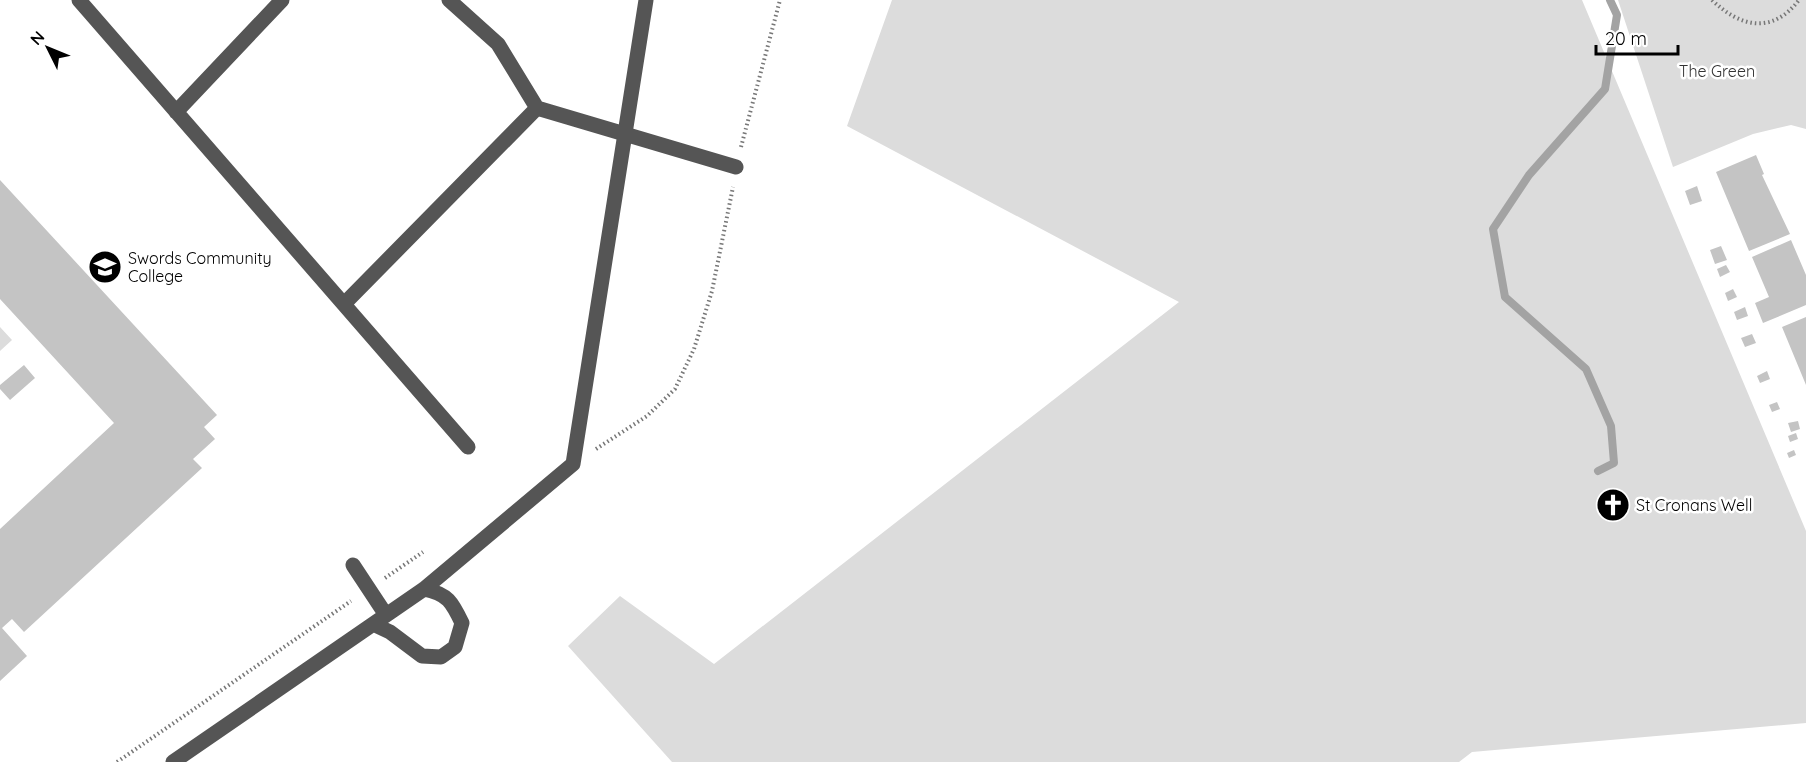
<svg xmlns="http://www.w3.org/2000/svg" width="1806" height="762" viewBox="0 0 1806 762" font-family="Quicksand,sans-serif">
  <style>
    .green { fill: #dcdcdc }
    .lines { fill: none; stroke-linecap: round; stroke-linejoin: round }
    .stream { stroke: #a3a3a3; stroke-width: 8 }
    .building { fill: #c4c4c4 }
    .path { stroke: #777; stroke-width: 4; stroke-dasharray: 1.5 3; stroke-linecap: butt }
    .minor { stroke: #555; stroke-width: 15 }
    .labels { text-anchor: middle; stroke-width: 5; stroke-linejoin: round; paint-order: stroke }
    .park-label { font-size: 16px; fill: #333; stroke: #fff }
    .poi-label { font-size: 16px; fill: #000; stroke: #fff; text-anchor: start }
  </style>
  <rect width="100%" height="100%" fill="#fff"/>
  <path class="green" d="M892,0H1582L1806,531V723L1472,752L1459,762H672L568,646L620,596L714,664L1179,302L847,126Z
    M1618,0H1806V129L1791,125L1753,134L1673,167Z
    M0,327L12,340L0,351Z"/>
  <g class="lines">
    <path class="stream" d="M1598,471L1614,463L1611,426L1586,369L1505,297L1493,229L1529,175L1605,89L1617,15L1610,0"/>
  </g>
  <path class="building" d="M1756,155L1764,174L1762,175L1790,234L1749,251L1716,172Z
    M0,180L217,415L204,427L215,439L193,459L202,468L24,632L12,619L2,628L27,656L0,681V529L114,423L0,299Z
    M1697,186L1702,201L1690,205L1685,191Z
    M1791,240L1806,275V305L1763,323L1755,303L1769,297L1752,257Z
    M1721,246L1727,260L1715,264L1710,250Z
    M1726,265L1730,272L1720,277L1717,269Z
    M1733,289L1737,297L1728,301L1725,293Z
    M1745,307L1748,316L1737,320L1734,312Z
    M1806,317V385L1782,327Z
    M1752,334L1756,343L1745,347L1741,338Z
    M24,365L35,378L10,400L0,389V385Z
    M1767,371L1770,379L1760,383L1757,376Z
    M1777,402L1780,409L1772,412L1769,405Z
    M1798,421L1800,429L1791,432L1788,423Z
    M1796,433L1798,439L1790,442L1788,436Z
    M1794,450L1796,455L1789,458L1787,453Z"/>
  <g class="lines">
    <path class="path" d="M1712,0C1740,27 1772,35 1799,0
      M741,147L780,0
      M596,449L647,416L675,389L694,349L712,291L733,187
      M385,578L423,552
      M117,762L351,601"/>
    <path class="minor" d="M79,0L468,447
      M449,0L498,44L537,108L736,167
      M176,112L282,0
      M344,304L537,108
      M353,565L386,615
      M373,624L390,632L422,656L441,657L455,647L462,623C452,602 448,594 424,589
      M173,762L424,589L573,464L646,0"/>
  </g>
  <defs>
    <symbol id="school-disc" viewBox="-11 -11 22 22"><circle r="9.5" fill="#000" stroke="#fff"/><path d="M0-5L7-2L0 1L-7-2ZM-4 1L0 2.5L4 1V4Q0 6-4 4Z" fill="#fff"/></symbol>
    <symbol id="church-disc" viewBox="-11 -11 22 22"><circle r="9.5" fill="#000" stroke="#fff"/><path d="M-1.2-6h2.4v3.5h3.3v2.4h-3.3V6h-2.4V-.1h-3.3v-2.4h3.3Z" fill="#fff"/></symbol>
  </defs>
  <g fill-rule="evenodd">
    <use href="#school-disc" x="86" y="248" width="38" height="38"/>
    <use href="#church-disc" x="1594" y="486" width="38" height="38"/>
  </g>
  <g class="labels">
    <g class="park-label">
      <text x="1717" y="77">The Green</text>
    </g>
    <g class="poi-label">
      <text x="128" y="264">Swords Community<tspan x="128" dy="18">College</tspan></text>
      <text x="1636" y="511">St Cronans Well</text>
    </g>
  </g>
  <g transform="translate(48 48) rotate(313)" stroke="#ffffff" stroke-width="4.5" paint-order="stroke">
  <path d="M0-4.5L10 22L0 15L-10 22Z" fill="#000000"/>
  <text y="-9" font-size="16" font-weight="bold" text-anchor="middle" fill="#000000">N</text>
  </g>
  <path d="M1596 45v9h82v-9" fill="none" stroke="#000000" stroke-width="3"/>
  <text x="1605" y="45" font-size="18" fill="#000000" stroke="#ffffff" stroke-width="4.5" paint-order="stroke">20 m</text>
</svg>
